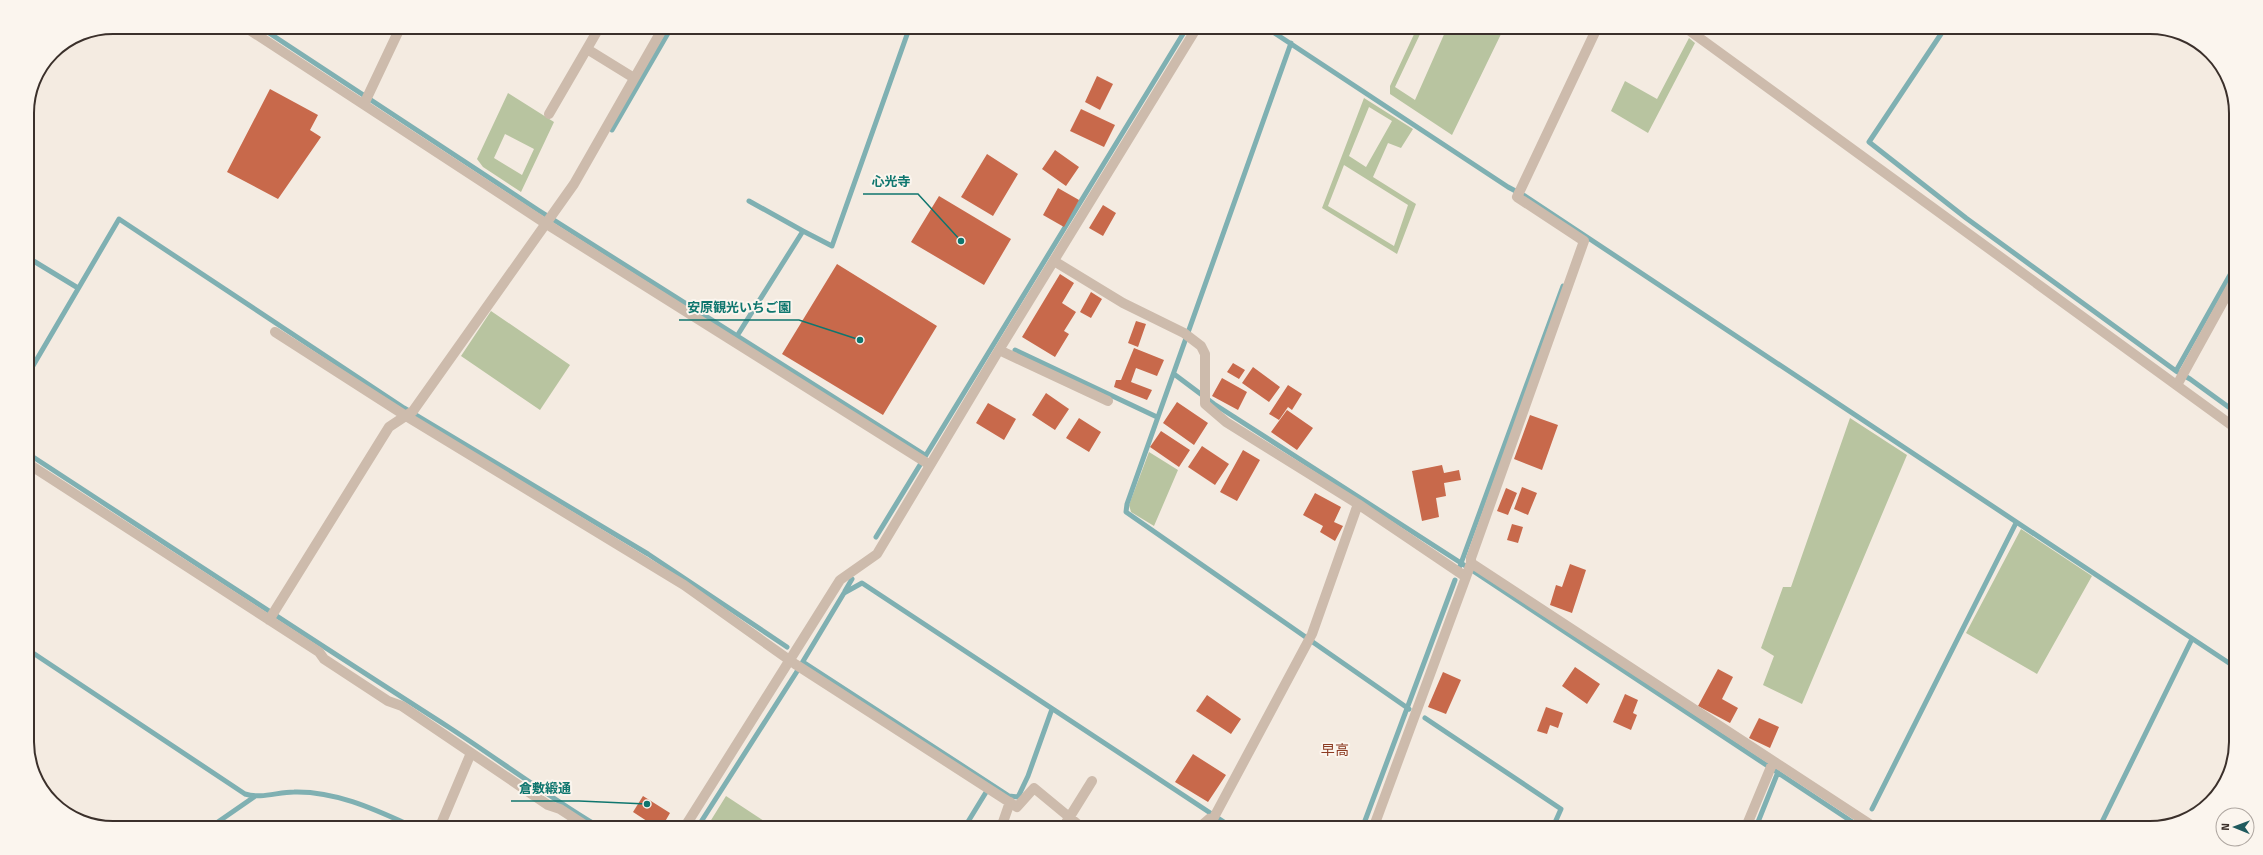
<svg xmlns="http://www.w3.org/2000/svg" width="2263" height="855" viewBox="0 0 2263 855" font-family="'Titillium Web','Noto Sans JP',sans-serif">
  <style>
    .green { fill: #b8c4a0; fill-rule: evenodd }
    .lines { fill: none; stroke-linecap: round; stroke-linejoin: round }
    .stream { stroke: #7fb0b2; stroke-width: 5 }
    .building { fill: #c8694b }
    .minor { stroke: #cdbbac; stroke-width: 10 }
    .labels { text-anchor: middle; stroke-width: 4; stroke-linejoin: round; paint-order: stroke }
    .quarter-label { font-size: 14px; fill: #8c3b22; stroke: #fbf5ee }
    .rim { fill: none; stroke: #3b302b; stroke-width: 2 }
    .leader { fill: none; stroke: #0f766e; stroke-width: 1.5 }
    .callout-dot { fill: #0f766e; stroke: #fbf5ee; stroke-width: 1.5 }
    .callout-label { font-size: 13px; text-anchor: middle; font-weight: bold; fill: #0f766e; stroke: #fbf5ee; stroke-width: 4; stroke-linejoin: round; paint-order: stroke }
  </style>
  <rect width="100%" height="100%" fill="#f4ebe1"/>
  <path class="green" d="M1416,30H1422L1395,87L1415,100L1446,30H1503L1452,135L1390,94V86Z
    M1689,38L1695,43L1648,133L1611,111L1625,81L1657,99Z
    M508,93L554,122L521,192L483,167L477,159ZM505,134L534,149L522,175L494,158Z
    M1364,98L1413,129L1401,148L1388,143L1373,177L1416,204L1397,254L1322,208ZM1369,107L1392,121L1366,167L1349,156ZM1344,165L1408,205L1394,246L1328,206Z
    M491,311L570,365L540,410L461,356Z
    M1850,418L1907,455L1802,704L1763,685L1774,656L1761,648L1783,587H1791Z
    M1149,452L1178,470L1154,526L1131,512L1129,505Z
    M2021,529L2092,576L2037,674L1966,633Z
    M726,796L767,823L766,825H708Z"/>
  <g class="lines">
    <path class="stream" d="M260,27L538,210L925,455
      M1270,30L1508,187L1525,196L2232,665
      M1943,31L1869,142L1966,218L2176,371L2190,379L2234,411
      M1291,43L1127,504L1126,512L1409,709
      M612,130L671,28
      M749,201L803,231
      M27,257L78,288
      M737,336L803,231L832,246L909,29
      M1015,350L1157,417
      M2176,371L2235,266
      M1174,374L1214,404L1461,563L1860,827
      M27,376L119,219L404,408L648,554L787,647
      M27,453C168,545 309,638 450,728C499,760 546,795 596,825
      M876,537L1186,29
      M1460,566L1563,286
      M845,591L852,579
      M27,649L245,794C261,799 278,792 294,792C334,791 372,808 407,824
      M803,662L1009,796L1018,797L1028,776L1052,709
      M1425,718L1561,809L1553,827
      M1872,809L2016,523
      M215,824L254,797
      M699,825L796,673L844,593L862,583L1230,826
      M966,825L988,789
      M1363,826L1455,580
      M1756,827L1778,772
      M2099,828L2192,639"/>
  </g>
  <path class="building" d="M1097,76L1113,84L1100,110L1085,102Z
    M270,89L318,115L310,130L321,137L278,199L227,172Z
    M1081,109L1115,125L1104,147L1070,131Z
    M1055,150L1079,167L1066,186L1042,169Z
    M987,154L1018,174L993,216L961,197Z
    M1058,188L1079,200L1064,227L1043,215Z
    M939,196L1011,239L984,285L911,242Z
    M1103,205L1116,213L1103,236L1089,228Z
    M837,264L937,326L883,415L782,354Z
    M1060,274L1074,283L1062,303L1076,312L1064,331L1069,334L1055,357L1022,337Z
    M1091,292L1102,299L1091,318L1080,312Z
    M1136,321L1146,324L1138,347L1128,343Z
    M1134,348L1164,360L1157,376L1136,368L1131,382L1152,390L1147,400L1114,387L1116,380H1121Z
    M1233,363L1245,370L1239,379L1227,372Z
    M1253,367L1280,387L1269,402L1242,383Z
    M1222,378L1247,392L1238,410L1212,396Z
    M1288,385L1302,394L1292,410L1288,407L1279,420L1269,414Z
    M1046,393L1069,409L1055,430L1032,415Z
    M1177,402L1208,423L1194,445L1163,423Z
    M988,403L1016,419L1004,440L976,423Z
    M1287,410L1313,428L1297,450L1271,432Z
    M1530,415L1558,425L1542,470L1514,459Z
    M1079,418L1101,432L1089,452L1066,438Z
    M1161,431L1190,450L1179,467L1150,447Z
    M1202,446L1229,464L1215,485L1188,467Z
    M1243,450L1260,460L1237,501L1220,492Z
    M1442,465L1444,473L1459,470L1461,480L1444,483L1446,496L1436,498L1439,517L1422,521L1412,471Z
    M1522,487L1537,493L1528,515L1514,509Z
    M1506,488L1517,493L1508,515L1497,511Z
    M1315,493L1341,507L1334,522L1343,526L1335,541L1320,532L1323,526L1303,515Z
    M1512,524L1523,527L1518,543L1507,540Z
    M1570,564L1586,570L1572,613L1550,605L1556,585L1562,587Z
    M1575,667L1600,684L1587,704L1562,686Z
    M1718,669L1733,677L1722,699L1738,708L1730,723L1698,706Z
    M1443,672L1461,680L1446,714L1428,707Z
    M1625,694L1638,700L1633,713L1637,715L1631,730L1613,722Z
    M1207,695L1241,719L1231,734L1196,711Z
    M1546,707L1563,713L1558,728L1550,725L1547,734L1537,731Z
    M1759,718L1779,727L1770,748L1749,738Z
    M1193,754L1226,775L1208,802L1175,782Z
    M643,796L670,813L663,825H653L633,812Z
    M1697,823L1704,827H1694Z"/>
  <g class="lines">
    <path class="minor" d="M245,27L545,223L930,465
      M1690,31L2234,427
      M587,49L634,78
      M364,104L400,28
      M549,114L599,28
      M1054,261L1123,303L1184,333L1201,346L1205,354V404L1226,422L1358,504L1466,577
      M275,332L406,416L684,585L795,664L1017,807L1034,788L1080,826
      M999,350L1108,401
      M2177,385L2235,280
      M27,463L319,652L324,659L388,701L402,706L548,805L560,809L583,824
      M1471,563L1874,827
      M269,620L389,427L413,411L574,184L663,28
      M1212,821L1312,634L1358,504
      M441,824L471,753
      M686,825L840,580L877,554L999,350L1196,29
      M1002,825L1010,802
      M1064,826L1092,781
      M1201,826L1209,819L1219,826
      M1374,826L1466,577L1471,563V558L1584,241L1517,197L1596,30
      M1746,827L1773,762"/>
  </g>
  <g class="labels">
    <g class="quarter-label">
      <text x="1335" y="755">早高</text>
    </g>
  </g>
  <path d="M0 0H2263V855H0ZM113 34H2150A79 79 0 0 1 2229 113V742A79 79 0 0 1 2150 821H113A79 79 0 0 1 34 742V113A79 79 0 0 1 113 34Z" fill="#fbf5ee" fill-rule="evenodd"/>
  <path class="rim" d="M113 34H2150A79 79 0 0 1 2229 113V742A79 79 0 0 1 2150 821H113A79 79 0 0 1 34 742V113A79 79 0 0 1 113 34Z"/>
  <path class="leader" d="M961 241L918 194H863M860 340L799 320H679M647 804L579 801H511"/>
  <g class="callout-dot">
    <circle cx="961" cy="241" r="4"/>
    <circle cx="860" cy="340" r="4"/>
    <circle cx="647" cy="804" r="4"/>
  </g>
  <g class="callout-label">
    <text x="891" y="186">心光寺</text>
    <text x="739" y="312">安原観光いちご園</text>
    <text x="545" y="793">倉敷緞通</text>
  </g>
  <g transform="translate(2235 827) rotate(271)"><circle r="19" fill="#fbf5ee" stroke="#aea6a0"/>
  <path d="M0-3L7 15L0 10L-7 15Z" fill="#1f5a5e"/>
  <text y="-6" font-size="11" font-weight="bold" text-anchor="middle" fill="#3b302b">N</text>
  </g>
</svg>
